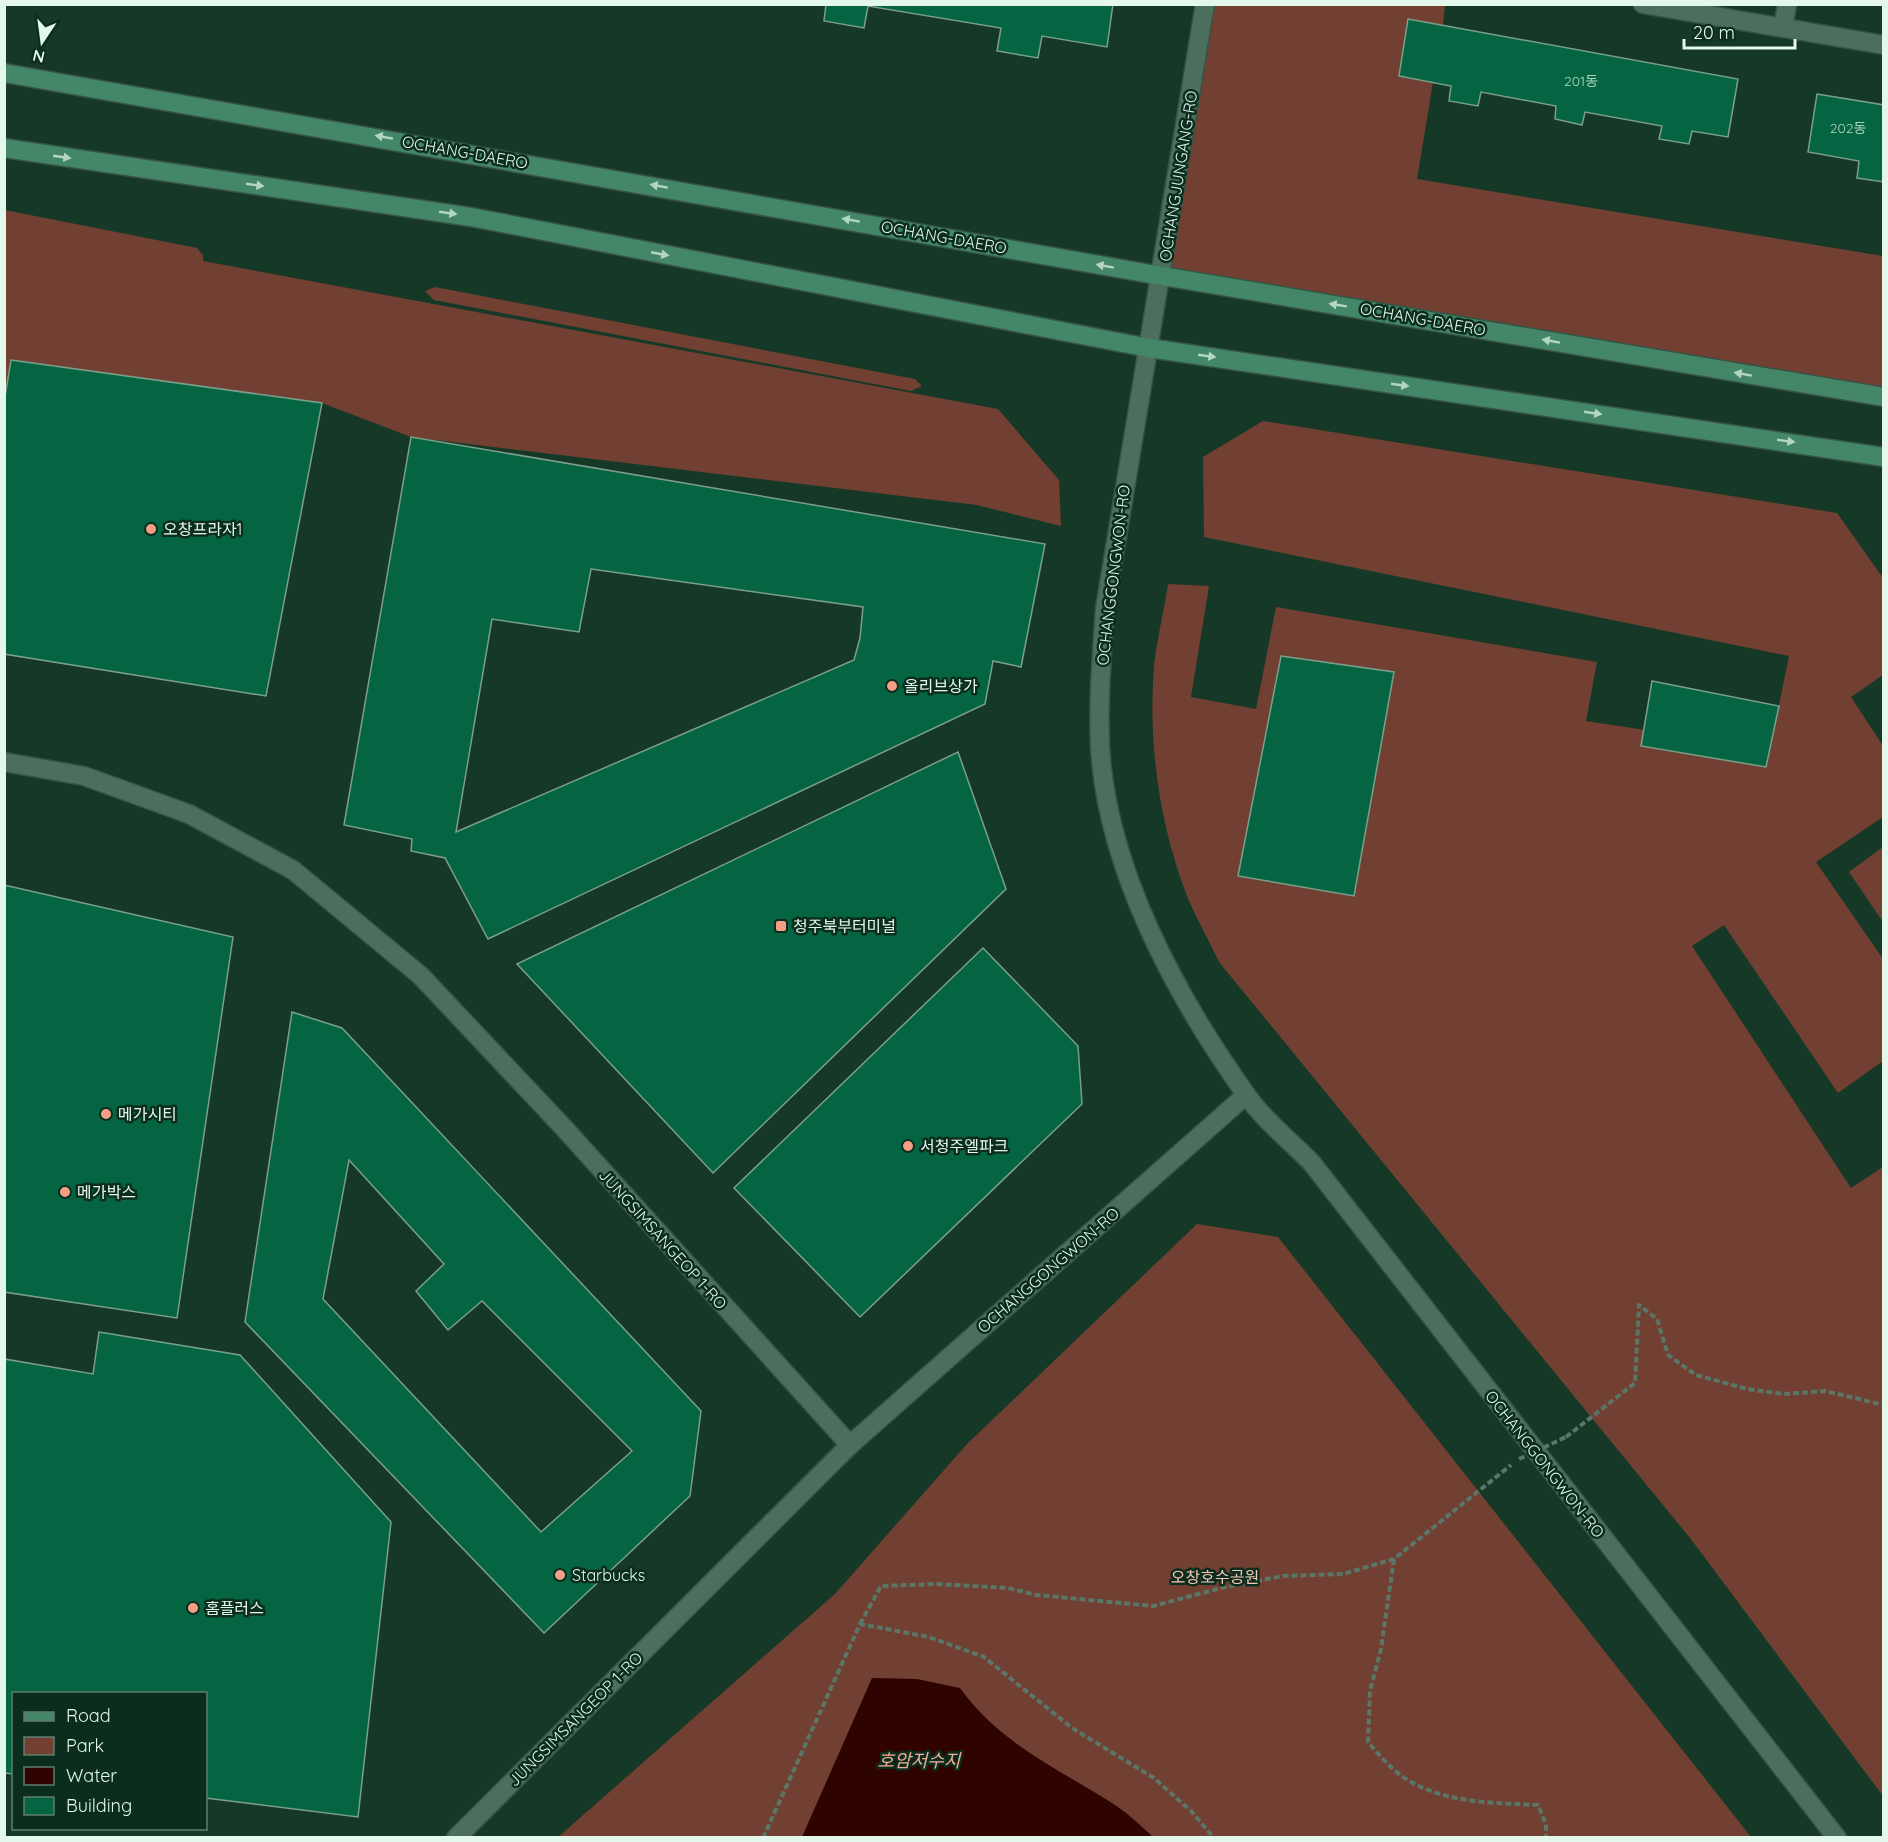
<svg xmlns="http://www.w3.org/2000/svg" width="1888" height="1842" viewBox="0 0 1888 1842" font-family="Quicksand,'Noto Sans KR',sans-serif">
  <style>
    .green { fill: #724032 }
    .water { fill: #2e0300 }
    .building { fill: #056542; stroke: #7b9f8b; stroke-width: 1.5; fill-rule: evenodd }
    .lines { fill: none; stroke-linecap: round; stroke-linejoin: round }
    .service-casing { stroke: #365345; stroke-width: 21 }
    .minor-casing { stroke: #365345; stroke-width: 21 }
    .tertiary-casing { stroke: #365345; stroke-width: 21 }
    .secondary-casing { stroke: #365345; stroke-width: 21 }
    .path { stroke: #597667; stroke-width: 4; stroke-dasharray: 6 3; stroke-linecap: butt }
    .service { stroke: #4c6f5d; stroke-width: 18 }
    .minor { stroke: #4c6f5d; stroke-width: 18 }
    .tertiary { stroke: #4c6f5d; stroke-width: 18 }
    .secondary { stroke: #448668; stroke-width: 18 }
    .path-bridge { stroke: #597667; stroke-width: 4; stroke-dasharray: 6 3; stroke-linecap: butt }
    .oneway { fill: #b3d5c4 }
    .poi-dot { fill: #f49e86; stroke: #0a2d1e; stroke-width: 2 }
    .labels { text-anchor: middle; stroke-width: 5; stroke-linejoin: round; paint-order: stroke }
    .number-label { font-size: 14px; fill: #acd2c1 }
    .street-label { font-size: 16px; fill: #e3f7eb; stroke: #0a2d1e }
    .poi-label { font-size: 16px; fill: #e3f7eb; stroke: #0a2d1e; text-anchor: start }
    .park-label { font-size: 16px; fill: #f7c5b6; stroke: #0a2d1e }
    .water-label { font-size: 18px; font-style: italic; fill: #f4ab96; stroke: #0a2d1e }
  </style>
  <rect width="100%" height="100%" fill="#163827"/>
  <path class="green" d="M1205,5H1445L1443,25L1408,19L1433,82L1417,179L1883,256V393L1162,276Z
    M5,210L197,248L203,255V261L998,409L1059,480L1061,526L977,505L411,437L322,403L12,360L5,407Z
    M435,287L915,379L922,386L911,391L434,300L425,291Z
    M1263,421L1837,513L1883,578V675L1851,697L1883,746V817L1816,862L1883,959V1061L1838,1093L1724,925L1692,946L1851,1188L1883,1167V1796L1690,1538L1219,962C1209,940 1196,918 1187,896C1159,823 1148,744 1154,666C1157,639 1164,611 1168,584L1209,586L1191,697L1256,709L1276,607L1597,662L1586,721L1770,749L1789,656L1204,537L1203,457Z
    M1883,847V922L1849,872Z
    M1197,1224L1278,1237L1751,1837L557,1838L835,1594L967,1444Z"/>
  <path class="water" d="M872,1678L917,1679L960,1688C1002,1746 1060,1769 1118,1807C1131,1816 1142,1827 1153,1837H802Z"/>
  <path class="building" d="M826,4H1113L1107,47L1042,36L1038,58L997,51L1001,28L868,6L864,28L824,21Z
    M1408,19L1738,79L1728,137L1692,131L1689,144L1659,139L1662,126L1585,112L1582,125L1555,119L1556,106L1481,92L1478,106L1449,101L1451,86L1399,76Z
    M1817,94L1884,105V182L1857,178L1859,161L1808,152Z
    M11,360L322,403L266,696L4,654V403Z
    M411,437L1045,544L1021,667L993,661L985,704L488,939L445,858L411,851L412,839L344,825ZM591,569L863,607L860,638L854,660L456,832L492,619L579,632Z
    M1281,656L1394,672L1354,896L1238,876Z
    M1652,681L1779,706L1766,767L1641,746Z
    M958,752L1006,889L713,1173L517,964Z
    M4,885L233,937L177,1318L4,1292Z
    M983,948L1078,1046L1082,1104L860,1317L734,1188Z
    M292,1012L342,1028L701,1411L690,1496L544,1633L245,1322ZM349,1160L444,1264L416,1291L448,1330L482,1301L632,1451L541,1532L323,1299Z
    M99,1332L240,1355L391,1522L358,1817L206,1798V1694H14V1774L4,1773V1359L93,1374Z"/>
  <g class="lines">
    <defs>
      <path id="service" d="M1643,4L1884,45
        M1783,28L1787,4"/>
      <path id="minor" d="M4,762L84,776L189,814L293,870L421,976L564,1128L850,1445
        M456,1838L850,1445L1246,1095"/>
      <path id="tertiary" d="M1205,4L1105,609C1102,654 1098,700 1100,745C1106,867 1176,996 1245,1093C1262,1118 1289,1140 1311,1162L1837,1838"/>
      <path id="secondary" d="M4,73L1162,276L1884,397
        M4,148L471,217L1149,348L1884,457"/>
    </defs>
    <use href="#service" class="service-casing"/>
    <use href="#minor" class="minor-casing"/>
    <use href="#tertiary" class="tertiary-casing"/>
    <use href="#secondary" class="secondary-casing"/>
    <path class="path" d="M1566,1437L1635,1383L1639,1305L1657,1319L1668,1355L1696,1375L1747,1389L1784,1394L1825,1391L1884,1405
      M1394,1559L1381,1649L1370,1691L1368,1742C1376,1751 1384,1761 1393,1769C1431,1803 1490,1803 1538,1805L1546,1825V1838
      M860,1624L881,1586L937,1584L1008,1588L1037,1595L1153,1606L1225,1587L1283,1576L1343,1574L1394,1559L1511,1465
      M763,1838L860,1624L929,1637L984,1657L1072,1728L1154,1778L1192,1812L1214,1838"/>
    <use href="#service" class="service"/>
    <use href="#minor" class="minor"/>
    <use href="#tertiary" class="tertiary"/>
    <use href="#secondary" class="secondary"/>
    <path class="path-bridge" d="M1519,1459L1566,1437"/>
  </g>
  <defs><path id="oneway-solid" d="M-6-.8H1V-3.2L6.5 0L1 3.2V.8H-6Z" transform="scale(1.5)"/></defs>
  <g class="oneway">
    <use href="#oneway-solid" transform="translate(384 137) rotate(-170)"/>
    <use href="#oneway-solid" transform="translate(62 157) rotate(8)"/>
    <use href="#oneway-solid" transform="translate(255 185) rotate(8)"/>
    <use href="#oneway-solid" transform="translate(659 186) rotate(-170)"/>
    <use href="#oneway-solid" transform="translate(448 213) rotate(8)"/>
    <use href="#oneway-solid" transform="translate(851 220) rotate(-170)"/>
    <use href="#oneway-solid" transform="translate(660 254) rotate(11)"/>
    <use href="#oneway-solid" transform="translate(1105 266) rotate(-170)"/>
    <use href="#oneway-solid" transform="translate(1338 305) rotate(-171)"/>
    <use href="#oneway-solid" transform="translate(1551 341) rotate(-170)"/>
    <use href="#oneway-solid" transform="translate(1207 356) rotate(8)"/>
    <use href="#oneway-solid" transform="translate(1743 374) rotate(-170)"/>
    <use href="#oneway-solid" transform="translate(1400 385) rotate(8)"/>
    <use href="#oneway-solid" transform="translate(1593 413) rotate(8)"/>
    <use href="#oneway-solid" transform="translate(1786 441) rotate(8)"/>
  </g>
  <g class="poi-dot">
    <circle cx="151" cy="529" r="6"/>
    <circle cx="892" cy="686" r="6"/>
    <rect x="775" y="920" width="12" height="12" rx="3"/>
    <circle cx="106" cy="1114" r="6"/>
    <circle cx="908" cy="1146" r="6"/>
    <circle cx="65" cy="1192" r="6"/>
    <circle cx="560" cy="1575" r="6"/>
    <circle cx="193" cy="1608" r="6"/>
  </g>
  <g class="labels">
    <g class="number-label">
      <text x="1581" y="86">201동</text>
      <text x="1848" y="133">202동</text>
    </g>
    <g class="street-label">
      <text transform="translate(465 152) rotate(10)" y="6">OCHANG-DAERO</text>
      <text transform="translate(1178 176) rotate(-81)" y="6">OCHANGJUNGANG-RO</text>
      <text transform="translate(944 237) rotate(10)" y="6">OCHANG-DAERO</text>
      <text transform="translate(1423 319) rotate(10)" y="6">OCHANG-DAERO</text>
      <text transform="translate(1113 575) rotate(-83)" y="6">OCHANGGONGWON-RO</text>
      <text transform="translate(663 1239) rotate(48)" y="6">JUNGSIMSANGEOP 1-RO</text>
      <text transform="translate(1048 1270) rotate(-41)" y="6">OCHANGGONGWON-RO</text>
      <text transform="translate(1545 1464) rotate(52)" y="6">OCHANGGONGWON-RO</text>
      <text transform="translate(575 1719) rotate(-45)" y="6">JUNGSIMSANGEOP 1-RO</text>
    </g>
    <g class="poi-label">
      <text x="163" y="535">오창프라자1</text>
      <text x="904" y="692">올리브상가</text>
      <text x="793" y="932">청주북부터미널</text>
      <text x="118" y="1120">메가시티</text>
      <text x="920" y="1152">서청주엘파크</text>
      <text x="77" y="1198">메가박스</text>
      <text x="572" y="1581">Starbucks</text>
      <text x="205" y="1614">홈플러스</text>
    </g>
    <g class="park-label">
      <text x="1215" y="1583">오창호수공원</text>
    </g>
    <g class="water-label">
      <text x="919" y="1767">호암저수지</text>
    </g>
  </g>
  <rect width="1888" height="1842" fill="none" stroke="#e3f7eb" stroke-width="12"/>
  <rect x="12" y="1692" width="195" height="138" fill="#0a2d1e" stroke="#617e70" stroke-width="1.5"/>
  <rect x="24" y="1712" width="30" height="9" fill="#448668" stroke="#617e70" stroke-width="1.5"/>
  <text x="66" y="1722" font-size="18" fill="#e3f7eb">Road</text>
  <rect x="24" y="1737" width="30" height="18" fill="#724032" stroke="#617e70" stroke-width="1.5"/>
  <text x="66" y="1752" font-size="18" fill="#e3f7eb">Park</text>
  <rect x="24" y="1767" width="30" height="18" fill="#2e0300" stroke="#617e70" stroke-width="1.5"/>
  <text x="66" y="1782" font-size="18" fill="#e3f7eb">Water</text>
  <rect x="24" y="1797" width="30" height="18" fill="#056542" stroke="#617e70" stroke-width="1.5"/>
  <text x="66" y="1812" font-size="18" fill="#e3f7eb">Building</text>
  <g transform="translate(42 42) rotate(193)" stroke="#0a2d1e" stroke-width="4.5" paint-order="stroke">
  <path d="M0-4.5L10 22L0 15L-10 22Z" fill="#e3f7eb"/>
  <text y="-9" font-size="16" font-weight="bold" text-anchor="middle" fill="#e3f7eb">N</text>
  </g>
  <path d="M1684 39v9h111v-9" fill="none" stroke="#e3f7eb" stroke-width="3"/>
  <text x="1693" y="39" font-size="18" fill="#e3f7eb" stroke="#0a2d1e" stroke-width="4.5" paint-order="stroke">20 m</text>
</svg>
